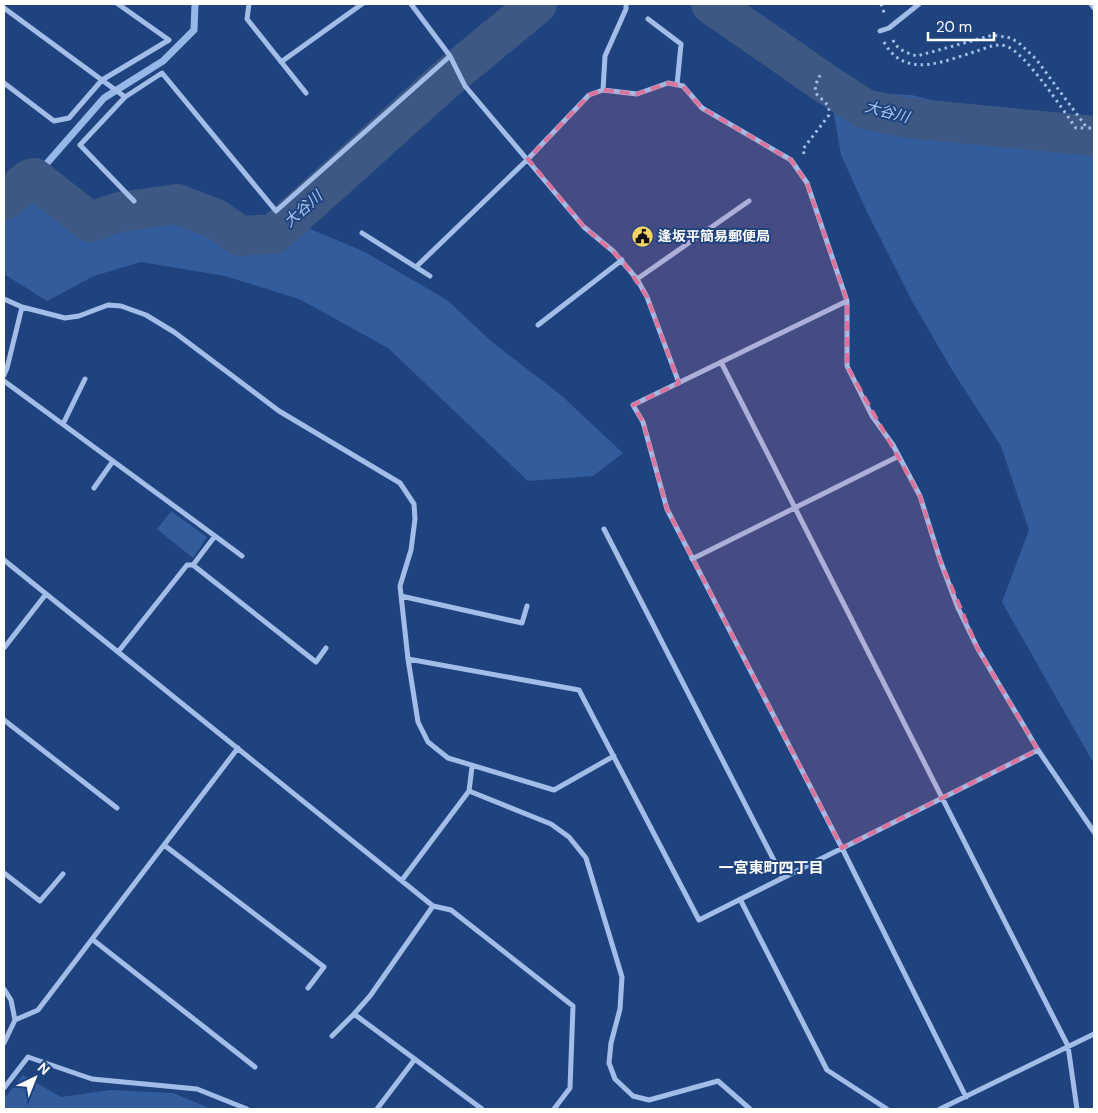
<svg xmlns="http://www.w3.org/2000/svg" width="1098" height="1113" viewBox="0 0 1098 1113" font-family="'DM Sans','Noto Sans JP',sans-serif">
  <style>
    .green { fill: #325c9c }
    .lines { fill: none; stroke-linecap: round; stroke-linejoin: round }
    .stream { stroke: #96b8e9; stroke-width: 7 }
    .river { stroke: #3d5883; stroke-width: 40 }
    .path { stroke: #a2bee8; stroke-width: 3; stroke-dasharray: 2.5 4; stroke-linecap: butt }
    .minor { stroke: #a2bee8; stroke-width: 5 }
    .marked { fill: #da749d; fill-opacity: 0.2; stroke: #da749d; stroke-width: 4; stroke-dasharray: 10 6; stroke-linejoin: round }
    .labels { text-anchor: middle; stroke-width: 4; stroke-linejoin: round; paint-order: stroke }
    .poi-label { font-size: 14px; font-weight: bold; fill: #fff; stroke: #1f437e; text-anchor: start }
    .water-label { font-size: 15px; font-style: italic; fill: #aec8ef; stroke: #1f437e }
    .neighbourhood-label { font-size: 15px; font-weight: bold; fill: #fff; stroke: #1f437e }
  </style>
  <rect width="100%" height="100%" fill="#1f437e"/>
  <path class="green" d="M830,91L912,95L1044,130L1094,140V764L1002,602L1029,530L1001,446L952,370L912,301L866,210L841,155Z
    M40,180L98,201L198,216L244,231L308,228L365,252L447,300L492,342L562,396L623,453L593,476L528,481L388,348L299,299L225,276L141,262L94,276L47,301L4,274V196Z
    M171,511L207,537L193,558L157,529Z
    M23,1075L61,1097L110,1090L173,1093L212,1109H4V1099Z"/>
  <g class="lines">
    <path class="stream" d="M34,178L104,98L163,61L194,30L195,4"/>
    <path class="river" d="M711,4L826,84L865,109L907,118L1094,136
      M4,200C15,195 22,181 34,178L90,222L120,212L177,204L216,219L240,236L274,234L444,81L537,4"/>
    <path class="path" d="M881,4L885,15
      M893,40C897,50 907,53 917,56L993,35L1011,38L1019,43L1036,59L1087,128H1094
      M884,42C905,81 947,60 980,50C989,47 997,43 1006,46C1026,53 1062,109 1076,128H1086
      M804,154L803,149L829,115C831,93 803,103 822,72"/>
    <path class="minor" d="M249,4L247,19L306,93
      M411,4L450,56L465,86L584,227L613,251L637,279L647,297L679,383
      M1091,4L1094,8
      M4,8L125,97
      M648,19L681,44L677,85
      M880,31L889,28L919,4
      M281,62L362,4
      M4,83L54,121L69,118L102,80L169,40L118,4
      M603,90L605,56L626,9V4
      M134,201L80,145L125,97L162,73L276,211L450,56
      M362,233L430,276
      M416,267L528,159L589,95L603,90L637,94L668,83L683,86L702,108L791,160L807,183L847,301V366L872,416L893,445L920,496L940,560L958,608L978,649L1038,750L1094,832
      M637,279L749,201
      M4,299L22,307L65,318L79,316L108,305L121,306L146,315L174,332L279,411L400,483L414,504L415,519L411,550L400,586L408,659L418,722L428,742L448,758L554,790L614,756
      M847,301L633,405L643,422L667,509L842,848L966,1097
      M538,325L622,260
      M721,362L1068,1046L1077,1109
      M4,375L7,368L22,307
      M4,381L215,536L193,565H187L118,652
      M63,424L85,379
      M94,488L113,461
      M604,529L783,878
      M215,536L242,556
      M692,559L899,456
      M4,560L433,906L370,996L354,1014L482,1109
      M193,565L316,662L326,648
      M401,596L522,623L527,606
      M4,648L46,594
      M408,659L579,690L699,920L1038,750
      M4,720L117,808
      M469,791L551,824L569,837L586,858L622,977L620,1009L611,1043L609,1063L615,1079L633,1096L649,1100L718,1081L750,1109
      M164,845L324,967L308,988
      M4,873L40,901L63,874
      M402,880L469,791L472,767
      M740,899L827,1070L887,1109
      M433,906L451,910L573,1006L570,1088L554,1109
      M92,939L255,1067
      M4,989L11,1000L15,1020L4,1043
      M15,1020L38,1010L238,748
      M332,1036L354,1014
      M4,1088L28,1057L92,1079L197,1089L247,1109
      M377,1109L415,1059
      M940,1109L1094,1034"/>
  </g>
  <path class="marked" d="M668,83L683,86L702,108L791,160L807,183L847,301V366L920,496L940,560L978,649L1038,750L842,848L667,509L643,422L633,405L679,383L647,297L622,260L584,227L528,159L589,95L603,90L637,94Z"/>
  <defs>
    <symbol id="civic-disc" viewBox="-11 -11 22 22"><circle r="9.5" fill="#f6d362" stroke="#1f437e"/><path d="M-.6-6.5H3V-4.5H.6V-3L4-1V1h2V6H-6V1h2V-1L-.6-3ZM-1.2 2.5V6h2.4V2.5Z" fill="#111"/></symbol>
  </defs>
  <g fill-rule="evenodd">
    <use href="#civic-disc" x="630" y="224" width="25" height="25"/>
  </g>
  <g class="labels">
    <g class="poi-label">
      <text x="658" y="241">逢坂平簡易郵便局</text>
    </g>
    <g class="water-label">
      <text transform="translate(887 112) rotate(15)" y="5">大谷川</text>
      <text transform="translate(303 209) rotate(-42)" y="5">大谷川</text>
    </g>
    <g class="neighbourhood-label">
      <text x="771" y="873">一宮東町四丁目</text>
    </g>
  </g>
  <rect width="1098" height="1113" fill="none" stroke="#ffffff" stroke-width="10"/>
  <g transform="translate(35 1078) rotate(43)" stroke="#1f437e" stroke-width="4" paint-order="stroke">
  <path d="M0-4L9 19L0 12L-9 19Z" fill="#ffffff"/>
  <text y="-8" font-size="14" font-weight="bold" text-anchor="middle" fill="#ffffff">N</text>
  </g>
  <path d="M928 32v8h66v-8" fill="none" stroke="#ffffff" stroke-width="2.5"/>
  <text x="936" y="32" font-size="15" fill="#ffffff" stroke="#1f437e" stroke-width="4" paint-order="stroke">20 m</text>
</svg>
